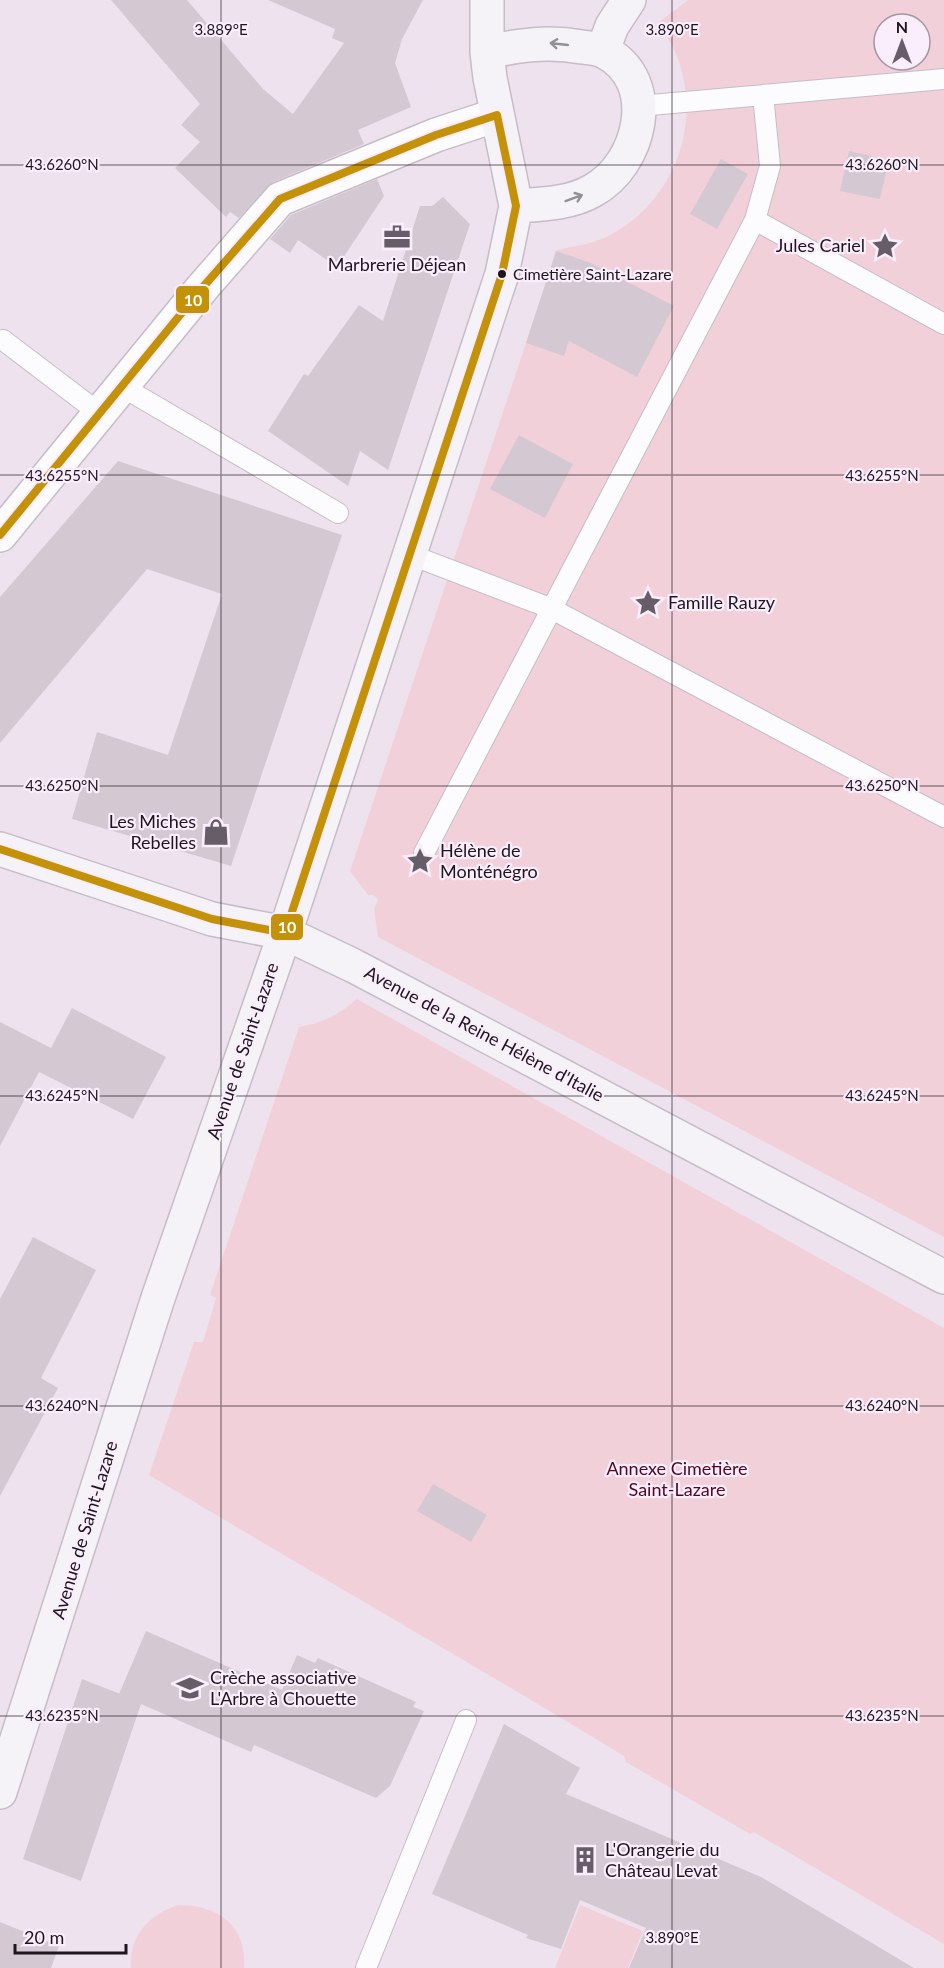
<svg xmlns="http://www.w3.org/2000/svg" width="944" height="1968" viewBox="0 0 944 1968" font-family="Lato,sans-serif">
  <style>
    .green { fill: #f2d0d9; fill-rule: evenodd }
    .building { fill: #d4c9d2 }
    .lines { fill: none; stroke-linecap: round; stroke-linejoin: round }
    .lane-casing { stroke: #c6bdc7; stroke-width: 22 }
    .street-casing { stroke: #c6bdc7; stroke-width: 36 }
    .secondary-casing { stroke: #c6bdc7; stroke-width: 36 }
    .lane { stroke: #fcfbfd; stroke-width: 20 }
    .street { stroke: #fcfbfd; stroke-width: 33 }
    .secondary { stroke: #f5f2f8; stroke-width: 33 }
    .bus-1-casing { stroke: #faedfc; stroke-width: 12 }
    .bus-1 { stroke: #c39208; stroke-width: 8 }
    .oneway { stroke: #948f96 }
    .ticks { fill: none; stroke: #1e161f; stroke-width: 1.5; stroke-opacity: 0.45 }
    .bus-dot { fill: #1e161f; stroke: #faedfc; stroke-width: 2 }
    .labels { text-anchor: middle; stroke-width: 4.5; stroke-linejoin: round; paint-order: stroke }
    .bus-label { font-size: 16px; fill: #1e161f; stroke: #faedfc; text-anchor: start }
    .poi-label { font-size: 18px; fill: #1e161f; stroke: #faedfc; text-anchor: start }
    .street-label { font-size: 18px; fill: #1e161f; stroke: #faedfc }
    .park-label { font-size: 18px; fill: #52071e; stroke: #faedfc }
    .ticks-label { font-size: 15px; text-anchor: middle; fill: #1e161f; stroke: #faedfc; stroke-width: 4.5; stroke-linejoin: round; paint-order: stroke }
    .line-badge { stroke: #faedfc; stroke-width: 2 }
    .badge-label { font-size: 16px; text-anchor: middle; font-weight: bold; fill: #fff }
  </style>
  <rect width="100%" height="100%" fill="#eee2ef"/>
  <path class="green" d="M688,0H944V1237L378,937L374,909L378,900L374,895H368L350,871L557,250C576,246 597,243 614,233C676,197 703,121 676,54C672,43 664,33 658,23ZM884,24H920V60H884Z
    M357,999L944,1328V1944L754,1832L750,1834L626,1762L624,1756C467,1660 307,1570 149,1475L194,1342H203L216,1298L210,1295L299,1027C323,1023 338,1015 357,999Z
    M178,1905C218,1905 247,1925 244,1968H131C129,1935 149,1915 178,1905Z
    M580,1905L643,1931L628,1968H555Z"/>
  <path class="building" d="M111,0H187L263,89L293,114L344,43L332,38L335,29L268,0H423L402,39L395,63L411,107L358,130L364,144L273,182L239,218L230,212L226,217L175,168L200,142L181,125L200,104Z
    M849,151L889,160L880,199L840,191Z
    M721,159L748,174L717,229L690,214Z
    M377,179L384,196L337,267L298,240L290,253L270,239L291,215Z
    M443,197L470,224L388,470L360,451L348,486L268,431L304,374L308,376L359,305L383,321L420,206H432Z
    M556,251L591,263L674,306L637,377L569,341L564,356L526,343Z
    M519,435L573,464L545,518L490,489Z
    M118,461L342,535L231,866L72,819L97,732L168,755L222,594L147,569L0,743V597Z
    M72,1008L166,1057L133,1119L39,1072L0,1146V1022L51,1048Z
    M33,1237L96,1270L41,1378L58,1388L0,1496V1299Z
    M433,1484L487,1515L471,1542L417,1511Z
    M146,1631L282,1690L297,1655L315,1663L318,1658L416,1702L413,1707L424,1711L390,1786L376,1798L254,1745L251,1752L141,1704L81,1881L23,1859L82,1679L123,1695L119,1694Z
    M504,1724L580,1768L566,1794L761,1877L914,1968H629L646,1928L580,1900L561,1949L526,1938L528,1935L432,1894Z
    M0,1922L59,1946L51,1968H0Z"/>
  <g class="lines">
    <defs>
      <path id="lane" d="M639,106L944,79
        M755,220L770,166L763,95
        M3,340L99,413
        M121,386L338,513
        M411,555L550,608L944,817
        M424,853L755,220L944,324
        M366,1968L466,1720"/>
      <path id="street" d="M0,535L203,287L280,199L436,135L497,115"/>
      <path id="secondary" d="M603,50L612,26L629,0
        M487,52C520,45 548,41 582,47C589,48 598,48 605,52C661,81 641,165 592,191C569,204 542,204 516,206
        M0,849L212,919L285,933L354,966L944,1277
        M0,1792L158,1298L285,933L502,274L516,206L490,78L487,52V0"/>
    </defs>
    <use href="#lane" class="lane-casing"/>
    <use href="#street" class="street-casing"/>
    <use href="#secondary" class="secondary-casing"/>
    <use href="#lane" class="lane"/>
    <use href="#street" class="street"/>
    <use href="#secondary" class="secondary"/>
    <defs>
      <path id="bus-1" d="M0,535L203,287L280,199L436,135L497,115L516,206L502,274L285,933L212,919L0,849"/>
    </defs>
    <use href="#bus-1" class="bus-1-casing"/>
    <use href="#bus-1" class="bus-1"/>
  </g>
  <defs><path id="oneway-shaft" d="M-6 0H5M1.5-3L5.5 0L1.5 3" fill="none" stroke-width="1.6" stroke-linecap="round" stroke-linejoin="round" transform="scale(1.5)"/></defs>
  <g class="oneway">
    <use href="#oneway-shaft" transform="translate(559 44) rotate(-174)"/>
    <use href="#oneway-shaft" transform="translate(574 198) rotate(-20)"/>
  </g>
  <path class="ticks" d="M221,0V1968M672,0V1968M0,165H944M0,475H944M0,786H944M0,1096H944M0,1406H944M0,1716H944"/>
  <defs>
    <symbol id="office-bare" viewBox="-9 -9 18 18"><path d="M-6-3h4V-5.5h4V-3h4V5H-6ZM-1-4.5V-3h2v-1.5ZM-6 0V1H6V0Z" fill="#675d68" stroke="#faedfc" stroke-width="2.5" paint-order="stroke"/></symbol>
    <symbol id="sight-bare" viewBox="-9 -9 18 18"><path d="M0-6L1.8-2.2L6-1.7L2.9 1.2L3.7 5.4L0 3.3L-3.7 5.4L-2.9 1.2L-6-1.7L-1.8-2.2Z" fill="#675d68" stroke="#faedfc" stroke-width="2.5" paint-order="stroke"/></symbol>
    <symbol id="shop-bare" viewBox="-9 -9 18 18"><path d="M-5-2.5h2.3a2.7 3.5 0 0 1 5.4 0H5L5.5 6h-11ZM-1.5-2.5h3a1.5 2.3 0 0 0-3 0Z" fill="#675d68" stroke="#faedfc" stroke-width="2.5" paint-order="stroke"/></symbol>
    <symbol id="school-bare" viewBox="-9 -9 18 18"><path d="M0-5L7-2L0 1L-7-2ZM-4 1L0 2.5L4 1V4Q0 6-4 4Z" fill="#675d68" stroke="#faedfc" stroke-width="2.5" paint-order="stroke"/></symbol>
    <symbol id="building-bare" viewBox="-9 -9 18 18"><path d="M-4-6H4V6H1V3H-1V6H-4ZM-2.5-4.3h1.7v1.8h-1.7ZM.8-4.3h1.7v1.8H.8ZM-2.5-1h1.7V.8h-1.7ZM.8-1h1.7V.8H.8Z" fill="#675d68" stroke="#faedfc" stroke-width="2.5" paint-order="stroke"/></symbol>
  </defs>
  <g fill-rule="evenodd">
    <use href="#office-bare" x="378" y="218" width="38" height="38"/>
    <use href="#sight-bare" x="866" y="227" width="38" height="38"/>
    <use href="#sight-bare" x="629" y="584" width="38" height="38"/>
    <use href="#shop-bare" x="197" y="813" width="38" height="38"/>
    <use href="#sight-bare" x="401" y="842" width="38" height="38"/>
    <use href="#school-bare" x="171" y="1669" width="38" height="38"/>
    <use href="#building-bare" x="566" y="1841" width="38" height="38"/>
  </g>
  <circle class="bus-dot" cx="502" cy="274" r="5"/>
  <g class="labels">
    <g class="bus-label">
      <text x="513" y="280">Cimetière Saint-Lazare</text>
    </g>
    <g class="poi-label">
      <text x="865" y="252" text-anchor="end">Jules Cariel</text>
      <text x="397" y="271" text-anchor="middle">Marbrerie Déjean</text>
      <text x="668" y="609">Famille Rauzy</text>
      <text x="196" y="828" text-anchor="end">Les Miches<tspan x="196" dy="21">Rebelles</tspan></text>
      <text x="440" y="857">Hélène de<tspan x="440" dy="21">Monténégro</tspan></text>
      <text x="210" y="1684">Crèche associative<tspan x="210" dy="21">L'Arbre à Chouette</tspan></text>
      <text x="605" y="1856">L'Orangerie du<tspan x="605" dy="21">Château Levat</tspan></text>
    </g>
    <g class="street-label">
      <text transform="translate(484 1034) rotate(28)" y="6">Avenue de la Reine Hélène d'Italie</text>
      <text transform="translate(243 1051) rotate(-71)" y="6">Avenue de Saint-Lazare</text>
      <text transform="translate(85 1530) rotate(-73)" y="6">Avenue de Saint-Lazare</text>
    </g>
    <g class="park-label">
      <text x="677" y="1475">Annexe Cimetière<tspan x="677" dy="21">Saint-Lazare</tspan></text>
    </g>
  </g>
  <g class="ticks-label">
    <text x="221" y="35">3.889°E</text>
    <text x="672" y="35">3.890°E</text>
    <text x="62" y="170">43.6260°N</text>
    <text x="882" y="170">43.6260°N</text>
    <text x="62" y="481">43.6255°N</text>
    <text x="882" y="481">43.6255°N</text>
    <text x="62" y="791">43.6250°N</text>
    <text x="882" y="791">43.6250°N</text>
    <text x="62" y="1101">43.6245°N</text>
    <text x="882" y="1101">43.6245°N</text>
    <text x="62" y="1411">43.6240°N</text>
    <text x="882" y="1411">43.6240°N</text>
    <text x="62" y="1721">43.6235°N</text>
    <text x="882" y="1721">43.6235°N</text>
    <text x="672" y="1943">3.890°E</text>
  </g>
  <g class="line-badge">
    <rect x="175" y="285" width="35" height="29" rx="6" fill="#c39208"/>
    <rect x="270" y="913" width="34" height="28" rx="6" fill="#c39208"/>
  </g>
  <g class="badge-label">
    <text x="193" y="306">10</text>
    <text x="287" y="933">10</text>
  </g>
  <g transform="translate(902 42)"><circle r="28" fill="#faedfc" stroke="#a297a4" stroke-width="1.5"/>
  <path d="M0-4.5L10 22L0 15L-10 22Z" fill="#675d68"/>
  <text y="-9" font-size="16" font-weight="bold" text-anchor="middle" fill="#1e161f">N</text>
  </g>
  <path d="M15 1944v9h111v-9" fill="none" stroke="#1e161f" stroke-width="3"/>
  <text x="24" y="1944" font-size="18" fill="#1e161f" stroke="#faedfc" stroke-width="4.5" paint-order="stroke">20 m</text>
</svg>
